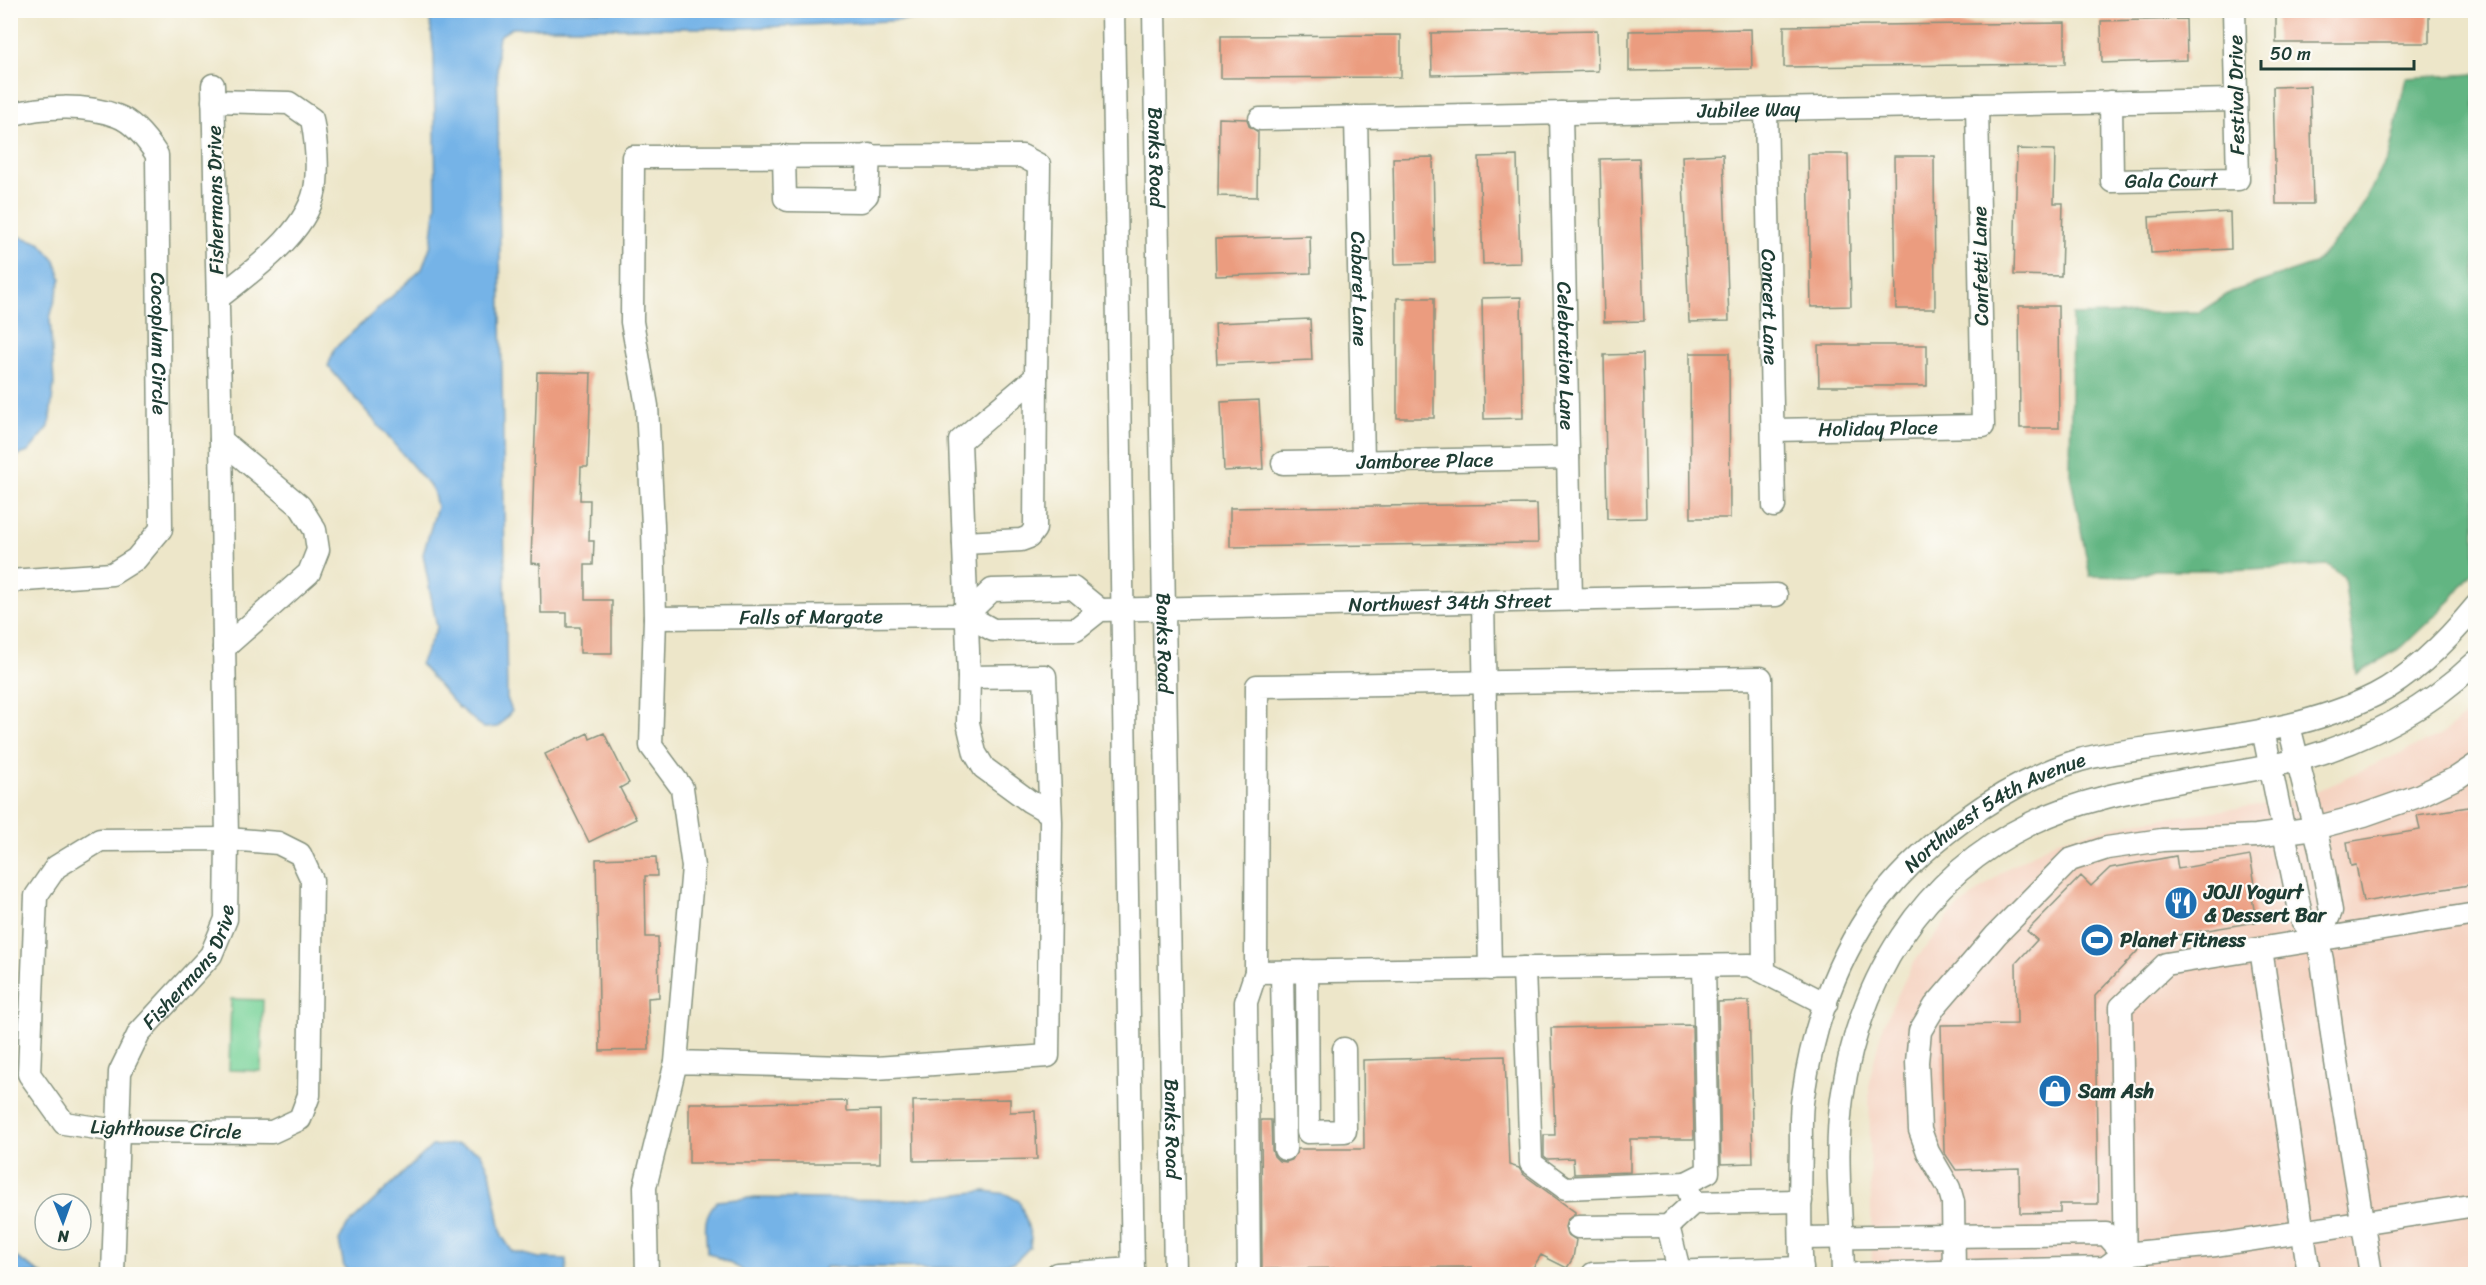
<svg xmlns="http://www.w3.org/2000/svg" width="2486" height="1285" viewBox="0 0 2486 1285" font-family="Sriracha,sans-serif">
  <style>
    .built { fill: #f5d3c1 }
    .green { fill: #79d39a; stroke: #4c8867; stroke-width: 1.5 }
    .forest { fill: #62b582; stroke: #40795b; stroke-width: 1.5 }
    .water { fill: #74b3e7; stroke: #4a788e; stroke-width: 1.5 }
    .building { fill: #eb9c7f }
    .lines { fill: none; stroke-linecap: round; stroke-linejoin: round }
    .minor-casing { stroke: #86927e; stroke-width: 25 }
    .minor { stroke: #fff; stroke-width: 22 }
    .labels { text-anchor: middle; stroke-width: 4.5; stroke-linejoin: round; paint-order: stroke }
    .street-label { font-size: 20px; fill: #1f3d34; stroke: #fdfcf7 }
    .poi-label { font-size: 20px; font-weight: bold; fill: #1f3d34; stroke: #fdfcf7; text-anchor: start }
  </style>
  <rect width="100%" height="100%" fill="#fdfcf7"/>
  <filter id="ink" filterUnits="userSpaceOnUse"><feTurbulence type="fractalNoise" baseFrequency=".0167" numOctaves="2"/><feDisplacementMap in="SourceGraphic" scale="12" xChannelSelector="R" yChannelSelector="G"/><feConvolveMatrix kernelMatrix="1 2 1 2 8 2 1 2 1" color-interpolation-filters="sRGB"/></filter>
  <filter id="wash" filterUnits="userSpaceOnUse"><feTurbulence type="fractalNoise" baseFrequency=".008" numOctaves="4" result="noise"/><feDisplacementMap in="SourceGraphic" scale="24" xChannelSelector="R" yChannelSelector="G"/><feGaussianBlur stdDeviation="1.35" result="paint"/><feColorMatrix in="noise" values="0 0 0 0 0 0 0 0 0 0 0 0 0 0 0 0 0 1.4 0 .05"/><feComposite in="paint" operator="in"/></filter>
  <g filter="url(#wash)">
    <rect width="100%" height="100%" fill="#ede6c9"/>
    <path class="built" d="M2475,709V1274H1872L1869,1081L1883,1025L1912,965L1951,914L2006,869L2058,840L2136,822L2296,800L2439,736Z"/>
    <path class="green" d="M231,999L263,1000L261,1071L229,1070Z"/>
    <path class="forest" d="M2475,74V569L2451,600L2402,647L2357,674L2344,577L2328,565L2230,570H2154L2136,577L2090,576L2070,474L2072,315L2200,312L2231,292L2314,264L2355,220L2389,155L2406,78Z"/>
    <path class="water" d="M429,11H1052L1051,13L746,28H512L499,36L497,51L507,698L512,711L498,727L484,728L458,707L420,664L437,628L423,554L437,507L433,490L328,366L335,348L422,269L431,244L436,205L434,56Z
      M22,237L40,243L55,260L61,278L50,318L54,384L49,427L28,452L11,458V240Z
      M458,1144L480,1152L490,1171L502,1236L512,1251L539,1258L566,1259L567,1274H351L344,1267L339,1241L347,1226L432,1146Z
      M985,1191L1006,1194L1019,1201L1026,1219L1031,1238L1030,1247L1015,1262L983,1268L825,1267L823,1274H747L739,1268L707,1252C706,1230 701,1218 717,1201L749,1198L906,1200Z
      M10,1254H11L42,1274H11Z"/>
    <g id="blocks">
      <path class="building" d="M2276,10H2429V43H2276Z
        M2186,19L2187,60L2102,63L2101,21Z
        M2065,23V64L1784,67V26Z
        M1751,29L1752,69L1629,71V31Z
        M1597,30L1598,71L1432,75L1431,33Z
        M1401,35V77L1221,78V36Z
        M2310,86L2313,204H2276L2273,87Z
        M1219,118L1247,119L1249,126L1258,132L1257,197L1218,196Z
        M2017,149L2055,150L2054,203H2063L2061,276L2014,275Z
        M1723,154L1729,321L1689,322L1682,156Z
        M1808,154H1848L1851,306L1811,307Z
        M1517,156L1520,263L1483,264L1479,157Z
        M1894,156H1934L1935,309H1896Z
        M1433,157L1435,263L1395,264L1393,158Z
        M1639,158L1644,321L1604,322L1600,159Z
        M2230,212L2231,249L2151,253L2149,217Z
        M1310,236L1311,273L1216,276L1215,239Z
        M1521,297L1523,418L1484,419L1482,298Z
        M1397,298H1434V418H1397Z
        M2019,306H2058L2059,428H2020Z
        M1310,319L1312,360L1217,364L1215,323Z
        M1818,345H1927V386H1819Z
        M1690,353H1729L1730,518H1691Z
        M1643,354L1646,518L1607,519L1604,355Z
        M537,372L591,373L588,467H581L580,500H590L589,541H594L593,565H585V600H612V653H580V627H567V613H541L540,564L531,563Z
        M1259,400L1263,469L1224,471L1221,402Z
        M1537,504L1538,543L1230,547V508Z
        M588,733L590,739L604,733L629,783L620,788L636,819L589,842L545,754Z
        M2475,806V884L2363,902L2356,865L2351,866L2347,842L2420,830L2417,815Z
        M2176,856L2178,869L2250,856L2255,884H2250L2256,922L2148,940L2095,996L2098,1204H2060V1212L2020,1213L2019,1168L1956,1170L1944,1152L1941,1025L2017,1024L2016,963L2037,940L2027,931L2081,876L2091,886L2110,868Z
        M656,857L657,876H645L646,937H658L659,997L648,998L649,1050L600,1051L596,859Z
        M1749,1001L1753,1163L1721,1164L1718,1002Z
        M1692,1025L1694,1139H1630V1172L1574,1174L1573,1158L1548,1159L1544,1156V1135H1555L1551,1028Z
        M1505,1056L1509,1165L1519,1168L1523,1174L1575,1212V1214L1567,1220L1565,1227L1567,1234L1576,1240L1573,1258L1567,1268L1541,1255L1534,1266L1523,1275H1472V1267L1262,1269L1261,1120H1271L1272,1150L1274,1156L1279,1161L1286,1162L1292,1160L1298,1149H1364L1363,1060Z
        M1010,1099V1112L1035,1111L1037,1159L914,1161L913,1101Z
        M847,1101V1111L880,1110V1163H689V1103H707V1104Z"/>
    </g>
  </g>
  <g filter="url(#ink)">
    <use href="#blocks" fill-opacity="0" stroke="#86927e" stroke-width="1.5"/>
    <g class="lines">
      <defs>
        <g id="minor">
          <path d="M1113,10L1133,1274"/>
          <path id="s1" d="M1154,10L1175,1274"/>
          <path d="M213,101L289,103L312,119C316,140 318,161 316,183C311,231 252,271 217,299"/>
          <path id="s2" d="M2111,102L2112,181L2238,179L2234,10"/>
          <path id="s3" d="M1766,109L1774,506"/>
          <path id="s4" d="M1561,113L1571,599"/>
          <path id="s5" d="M10,115C43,106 85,104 117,116C134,122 148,141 157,155L161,529L136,559L112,574L10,581"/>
          <path id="s6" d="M1356,117L1363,461"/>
          <path id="s7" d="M1260,119L2236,100"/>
          <path d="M784,156L785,198L788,200L861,201L867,195L869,155"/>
          <path id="s8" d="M1773,430L1983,426L1977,105"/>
          <path d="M221,440L300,506L315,530L318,550L309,573L224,648"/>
          <path id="s9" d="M1283,463L1568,458"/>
          <path d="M964,543L1021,540L1029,537L1035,529L1036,377"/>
          <path d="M1483,601L1490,969"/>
          <path d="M966,615L992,590L1073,588L1100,610"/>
          <path id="s10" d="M655,618L966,615L993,630L1076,629L1100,610L1776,595"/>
          <path d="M969,677L968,723L975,753L984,768L1029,801L1050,813"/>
          <path d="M2289,726L2320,849L2331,911L2318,941"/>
          <path d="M2263,730L2302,920L2318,941L2322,960L2335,1056L2371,1274"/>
          <path d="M227,839L278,843L300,854L312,880L309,1095L300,1119L272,1132L117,1131L64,1123L29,1074L36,896L56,867L100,840Z"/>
          <path d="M2261,949L2309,1274"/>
          <path d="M1524,968L1531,1163L1565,1188L1686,1183L1693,1203"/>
          <path d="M1307,971L1308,1132L1345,1131L1344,1049"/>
          <path d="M1282,972L1285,1149"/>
          <path d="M1764,972L1761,678L1257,686L1256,972L1750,965C1775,978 1801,991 1826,1004"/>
          <path d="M1686,1183L1708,1172L1704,966"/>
          <path d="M1668,1226L1680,1274"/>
          <path d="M1578,1227L1668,1226L1693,1203L1801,1201"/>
          <path d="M1801,1238L2106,1234L2124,1254"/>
          <path d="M1954,1272L1953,1202L1949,1188L1928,1152L1920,1130L1917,1062L1920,1031L1935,1006L1996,935L2070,860L2107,848L2162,840L2256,836L2315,828L2364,815L2418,796L2458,777L2476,765"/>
          <path id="s11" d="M113,1274L120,1072L139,1033L211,955L226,919L227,839L221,440L213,85"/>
          <path d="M647,1274L645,1187L676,1062L693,867L682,788L651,746L655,618L653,525L647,406L632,322L633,157L1022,156L1039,165L1036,377L960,441L969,677L1045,676L1051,822L1048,1056L876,1068L676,1062"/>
          <path d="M1057,1274L1133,1269"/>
          <path d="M1249,1274L1246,1002L1256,972"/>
          <path d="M1593,1274L1802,1268"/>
          <path id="s12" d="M1802,1274C1799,1232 1800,1188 1801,1145C1801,1129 1800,1112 1803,1096C1812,1033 1833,968 1869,914C1915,847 2002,784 2080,760C2107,752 2138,750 2165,746C2237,735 2309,728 2375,695C2414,675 2448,640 2476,606"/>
          <path d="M1843,1274C1842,1217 1834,1155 1842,1098C1859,979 1921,877 2032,823C2079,800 2135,790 2187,780C2225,774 2264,769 2301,759C2366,741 2427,709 2476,662"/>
          <path d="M1858,1274L2105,1268L2124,1254L2216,1245L2476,1205"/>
          <path d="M2125,1274L2121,1007L2166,964L2476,914"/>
        </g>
      </defs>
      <use href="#minor" class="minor-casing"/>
      <use href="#minor" class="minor"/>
    </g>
  </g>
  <defs>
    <symbol id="restaurant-disc" viewBox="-11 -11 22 22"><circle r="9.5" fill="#1f6fb2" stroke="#fdfcf7"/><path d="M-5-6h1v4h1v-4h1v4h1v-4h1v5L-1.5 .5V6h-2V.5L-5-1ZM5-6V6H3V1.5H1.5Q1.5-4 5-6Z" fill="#fff"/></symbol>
    <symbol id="stadium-disc" viewBox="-11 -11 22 22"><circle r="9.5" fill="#1f6fb2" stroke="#fdfcf7"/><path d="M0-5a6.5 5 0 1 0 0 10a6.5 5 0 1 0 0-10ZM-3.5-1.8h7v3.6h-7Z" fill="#fff"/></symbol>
    <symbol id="shop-disc" viewBox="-11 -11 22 22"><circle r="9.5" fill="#1f6fb2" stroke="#fdfcf7"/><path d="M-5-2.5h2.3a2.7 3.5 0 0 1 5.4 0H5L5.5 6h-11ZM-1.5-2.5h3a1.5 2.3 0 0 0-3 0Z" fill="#fff"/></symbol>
  </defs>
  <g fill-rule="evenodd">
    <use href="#restaurant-disc" x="2162" y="884" width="38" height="38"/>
    <use href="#stadium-disc" x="2078" y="921" width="38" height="38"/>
    <use href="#shop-disc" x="2036" y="1072" width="38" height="38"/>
  </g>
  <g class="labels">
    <g class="street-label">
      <text transform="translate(2236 95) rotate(-91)" y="7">Festival Drive</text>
      <text dy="7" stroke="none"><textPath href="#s7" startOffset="489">Jubilee Way</textPath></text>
      <text dy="7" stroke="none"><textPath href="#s1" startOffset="147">Banks Road</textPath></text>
      <text dy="7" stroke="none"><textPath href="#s2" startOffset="138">Gala Court</textPath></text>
      <text transform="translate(215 200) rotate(-91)" y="7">Fishermans Drive</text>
      <text transform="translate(1980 266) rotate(-91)" y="7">Confetti Lane</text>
      <text dy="7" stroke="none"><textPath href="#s6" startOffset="172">Cabaret Lane</textPath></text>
      <text dy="7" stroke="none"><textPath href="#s3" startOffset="198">Concert Lane</textPath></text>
      <text dy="7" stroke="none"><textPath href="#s5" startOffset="354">Cocoplum Circle</textPath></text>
      <text dy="7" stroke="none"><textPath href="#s4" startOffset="243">Celebration Lane</textPath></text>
      <text dy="7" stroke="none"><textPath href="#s8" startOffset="105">Holiday Place</textPath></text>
      <text dy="7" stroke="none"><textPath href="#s9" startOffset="142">Jamboree Place</textPath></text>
      <text dy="7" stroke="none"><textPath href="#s10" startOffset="806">Northwest 34th Street</textPath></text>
      <text dy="7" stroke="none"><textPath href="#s10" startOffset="156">Falls of Margate</textPath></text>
      <text dy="7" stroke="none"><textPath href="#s1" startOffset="633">Banks Road</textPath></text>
      <text dy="7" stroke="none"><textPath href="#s12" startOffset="538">Northwest 54th Avenue</textPath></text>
      <text dy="7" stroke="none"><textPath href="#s11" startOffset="330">Fishermans Drive</textPath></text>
      <text dy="7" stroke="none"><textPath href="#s1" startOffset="1119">Banks Road</textPath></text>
      <text transform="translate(166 1129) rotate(2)" y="7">Lighthouse Circle</text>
    </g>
    <g class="poi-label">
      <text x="2204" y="899">JOJI Yogurt<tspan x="2204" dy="23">&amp; Dessert Bar</tspan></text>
      <text x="2120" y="947">Planet Fitness</text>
      <text x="2078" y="1098">Sam Ash</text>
    </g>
  </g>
  <rect width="2486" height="1285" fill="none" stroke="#fdfcf7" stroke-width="36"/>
  <g transform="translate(63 1222) rotate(179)"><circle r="28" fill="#fdfcf7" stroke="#a4b0a9" stroke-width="1.5"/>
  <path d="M0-4.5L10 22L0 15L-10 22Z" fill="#1f6fb2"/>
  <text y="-9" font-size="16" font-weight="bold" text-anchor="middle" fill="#1f3d34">N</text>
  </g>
  <path d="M2261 60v9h153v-9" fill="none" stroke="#1f3d34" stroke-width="3"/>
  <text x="2270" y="60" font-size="18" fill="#1f3d34" stroke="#fdfcf7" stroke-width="4.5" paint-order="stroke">50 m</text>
</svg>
